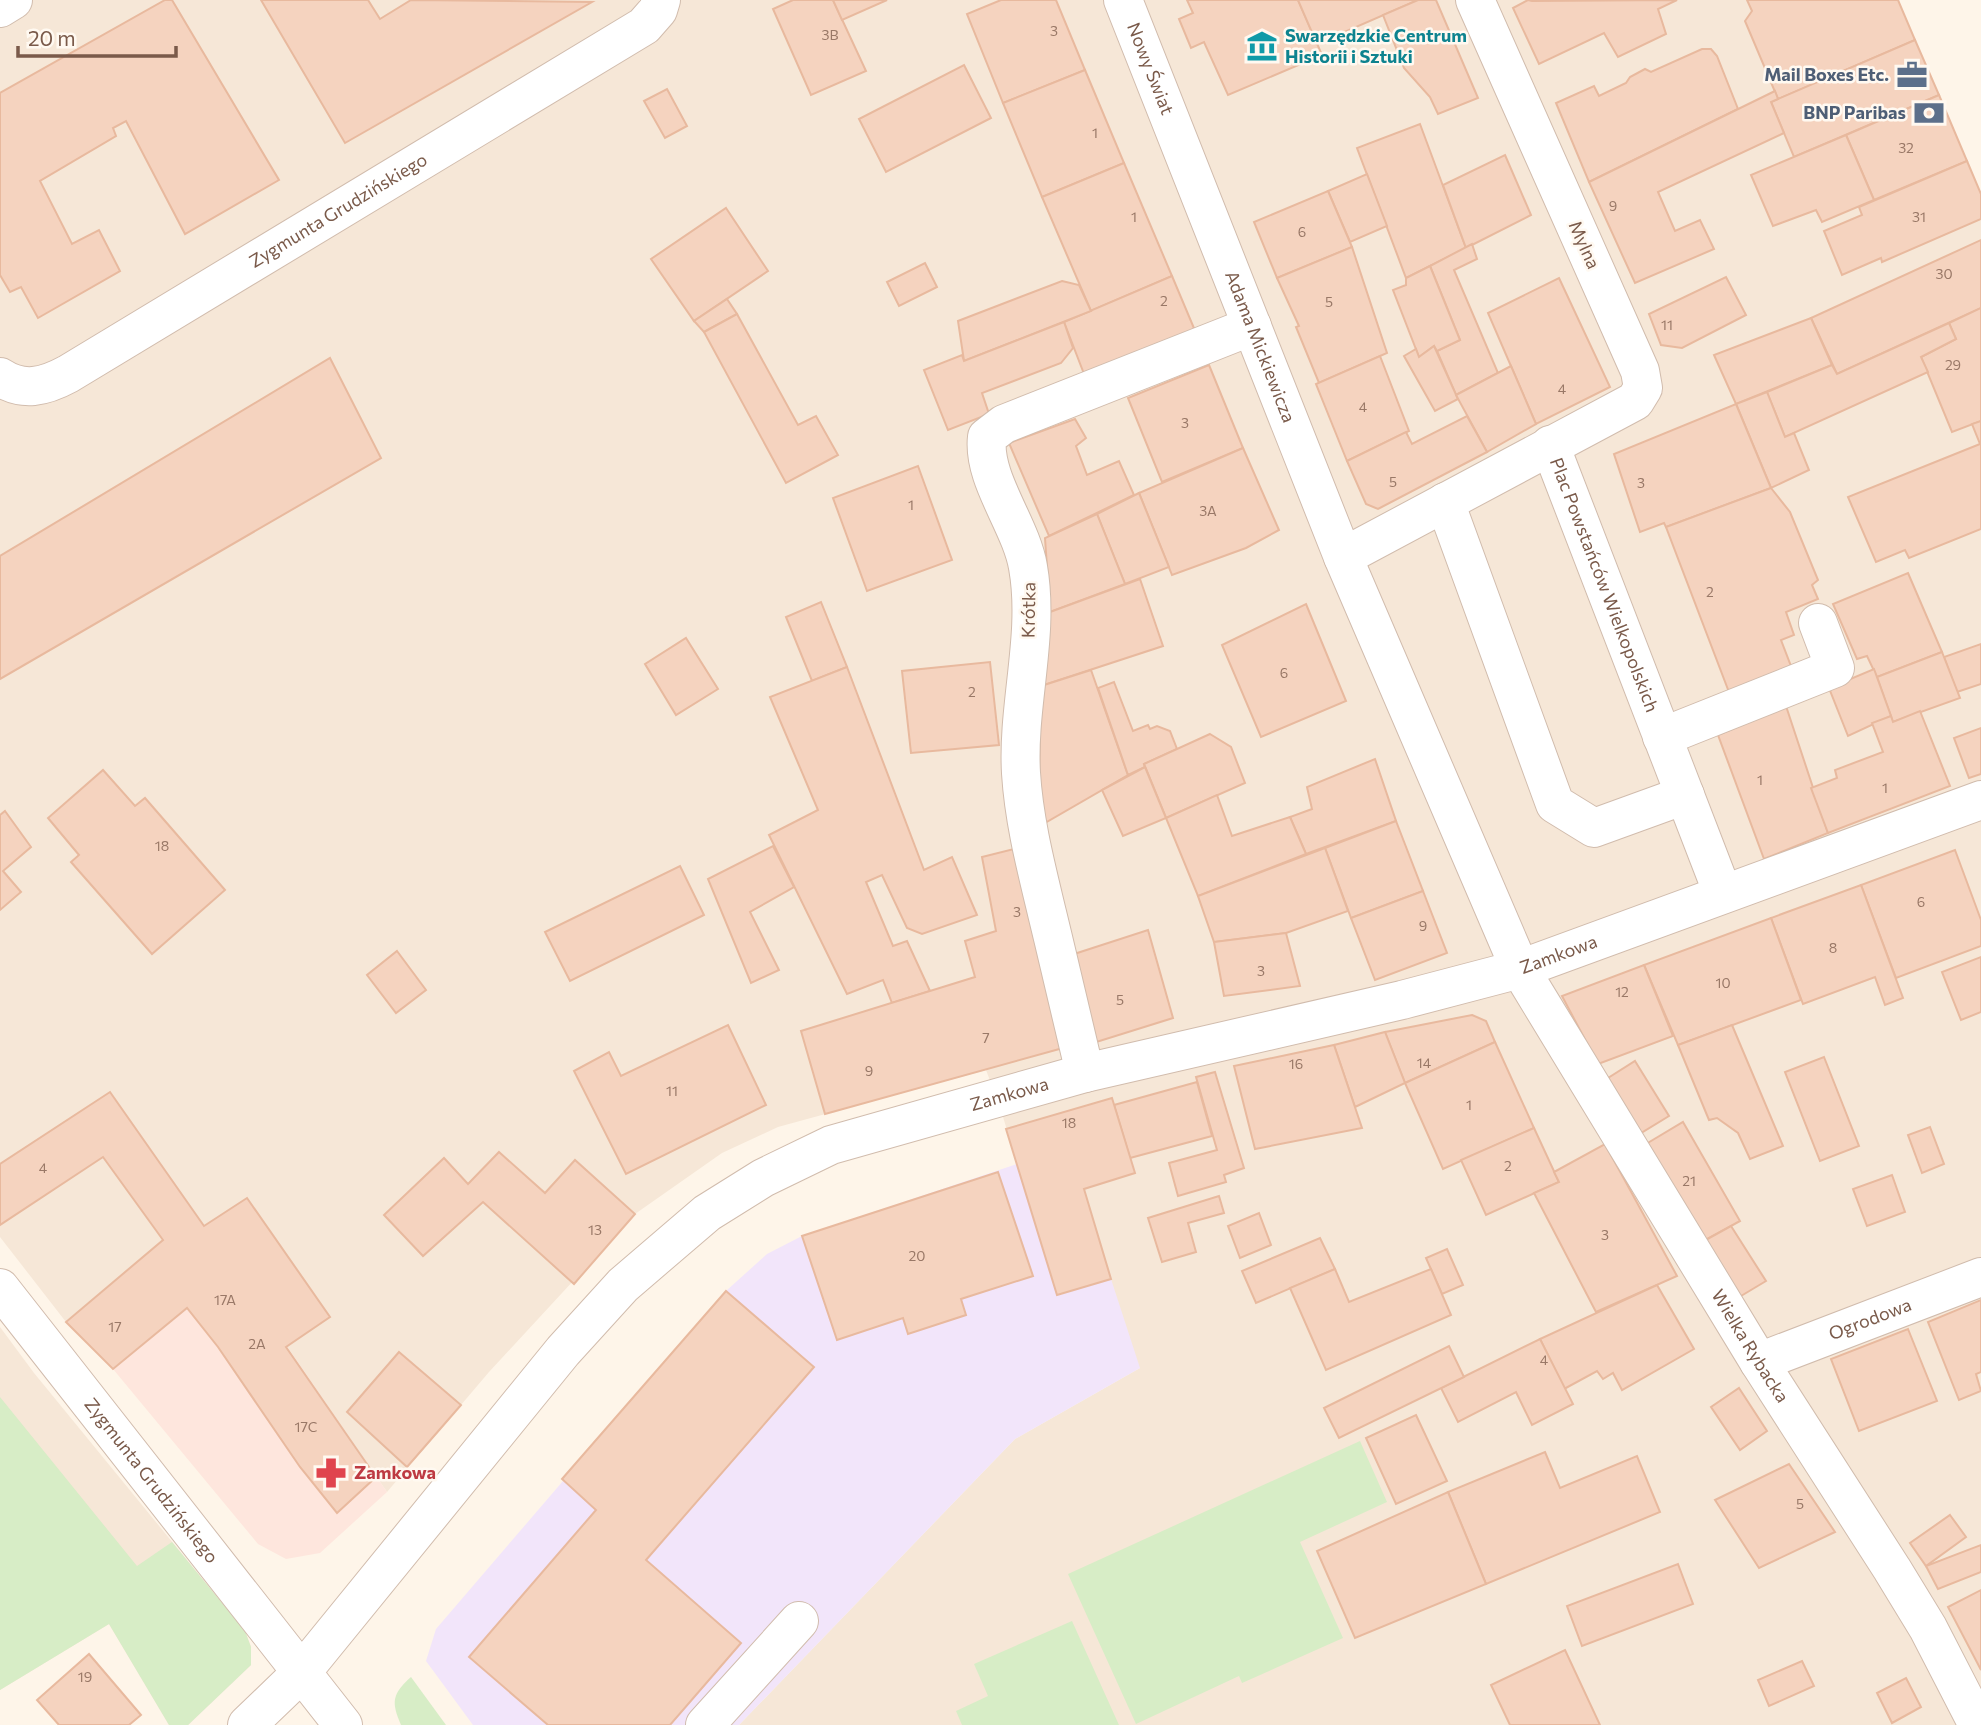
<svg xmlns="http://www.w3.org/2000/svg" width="1981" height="1725" viewBox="0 0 1981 1725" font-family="Commissioner,sans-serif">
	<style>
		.residential { fill: #f6e7d7 }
		.commercial { fill: #fee6dd }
		.education { fill: #f2e5fa }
		.green { fill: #d7edc6 }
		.building { fill: #f5d3bf; stroke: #e8b99e; stroke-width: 2 }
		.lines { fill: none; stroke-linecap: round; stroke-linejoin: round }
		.minor-casing { stroke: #d1bcad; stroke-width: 40 }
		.minor { stroke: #fff; stroke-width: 38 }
		.labels { text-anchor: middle; stroke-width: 5; stroke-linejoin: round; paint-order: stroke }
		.number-label { font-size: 14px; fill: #997867 }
		.culture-label { font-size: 18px; font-weight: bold; fill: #0d838f; stroke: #fff9f1; text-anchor: start }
		.street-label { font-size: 18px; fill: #7a5a4a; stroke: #fff9f1 }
		.service-label { font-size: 18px; font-weight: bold; fill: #4e5e75; stroke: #fff9f1; text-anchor: end }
		.health-label { font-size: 18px; font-weight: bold; fill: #be3a42; stroke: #fff9f1; text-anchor: start }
	</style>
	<rect width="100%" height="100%" fill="#fef5e9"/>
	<g class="residential">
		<polygon points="0,0 1898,0 1981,194 1981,1725 739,1725 1015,1439 1140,1368 1057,1295 1000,1107 986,1070 778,1127 722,1153 635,1214 489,1372 387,1492 204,1226 163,1240 66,1322 0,1237"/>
		<polygon points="0,1327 34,1373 245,1631 251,1647 251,1665 188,1725 169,1725 109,1624 0,1690"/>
	</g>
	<polygon class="commercial" points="196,1214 387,1492 320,1553 286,1559 258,1544 113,1369 66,1322"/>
	<polygon class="education" points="1017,1164 1057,1295 1111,1279 1140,1368 1015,1439 739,1725 473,1725 426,1661 436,1629 726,1291 767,1254 802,1236"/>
	<g class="green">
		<polygon points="0,1397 137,1566 172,1542 245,1631 251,1647 251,1665 188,1725 169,1725 109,1624 0,1690"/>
		<polygon points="1360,1441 1387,1502 1300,1542 1343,1638 1242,1683 1239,1676 1136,1724 1068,1574"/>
		<polygon points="1072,1621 1119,1725 962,1725 956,1711 988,1696 974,1664"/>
		<path d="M 411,1677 L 446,1725 L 401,1725 C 391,1702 392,1694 411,1677 Z"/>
	</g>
	<g class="building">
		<polygon points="165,0 172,0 279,180 185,234 126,121 113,128 116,136 40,181 72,244 99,230 120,271 38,318 21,287 10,292 0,275 0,93"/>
		<polygon points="261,0 368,0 380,19 411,0 592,2 345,143"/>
		<polygon points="793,0 833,0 866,71 811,95 773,9"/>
		<polygon points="833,0 887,0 842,20"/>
		<polygon points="1001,0 1056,0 1085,70 1003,103 967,14"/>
		<polygon points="1187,0 1298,0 1322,55 1228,95 1204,42 1191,48 1179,19 1193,13"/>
		<polygon points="1298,0 1418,0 1317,44"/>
		<polygon points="1418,0 1436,0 1478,98 1438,114 1430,97 1404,68 1383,15"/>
		<polygon points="1528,0 1532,1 1677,0 1658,9 1666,34 1618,57 1604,33 1539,64 1513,8"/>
		<polygon points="1747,0 1898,0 1915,40 1778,99 1745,21 1752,11"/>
		<polygon points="1915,40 1939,95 1794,157 1771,102"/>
		<polygon points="1702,49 1711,49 1717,56 1738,109 1589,182 1556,103 1594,86 1599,96 1626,83 1630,77 1645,69 1651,72"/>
		<polygon points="964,65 991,118 886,172 859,119"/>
		<polygon points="1085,70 1124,163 1042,197 1003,103"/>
		<polygon points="667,89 687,126 665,138 644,101"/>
		<polygon points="1775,91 1778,99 1771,102 1784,133 1658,192 1675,231 1700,220 1714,249 1635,283 1589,182"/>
		<polygon points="1939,95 1967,161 1874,200 1846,135"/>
		<polygon points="1420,124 1466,248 1406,278 1357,148"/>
		<polygon points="1846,135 1874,200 1822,222 1816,210 1773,226 1751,175"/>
		<polygon points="1505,155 1531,215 1466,248 1443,185"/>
		<polygon points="1967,161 1981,194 1981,219 1882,262 1881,258 1842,275 1824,231 1862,215 1859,207"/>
		<polygon points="1124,163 1172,276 1091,311 1042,197"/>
		<polygon points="1367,174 1387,226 1350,242 1328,191"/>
		<polygon points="1328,191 1352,247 1277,278 1254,222"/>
		<polygon points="726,208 768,271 694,321 651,259"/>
		<polygon points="1981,240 1981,308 1837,374 1811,318"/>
		<polygon points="1472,244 1477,259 1454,270 1498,373 1456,395 1437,351 1460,340 1430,266"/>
		<polygon points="1352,247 1387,353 1319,383 1296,327 1299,326 1277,278"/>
		<polygon points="925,263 937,287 899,306 887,282"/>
		<polygon points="1430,266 1460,340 1437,351 1434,346 1419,357 1393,290 1406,285 1406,278"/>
		<polygon points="1172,276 1196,333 1086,379 1064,322"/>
		<polygon points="1726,277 1746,315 1682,348 1661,345 1649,314"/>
		<polygon points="1559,278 1610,387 1536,424 1488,313"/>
		<polygon points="1062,281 1079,285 1091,311 964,361 958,321"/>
		<polygon points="727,299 737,314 704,332 694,321"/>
		<polygon points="1981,308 1981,421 1952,432 1921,357 1956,339 1949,323"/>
		<polygon points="737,314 798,425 816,416 838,455 786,483 704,332"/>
		<polygon points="1811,318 1832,365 1736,404 1714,355"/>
		<polygon points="1064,322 1073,348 1061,363 982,393 989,414 948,430 924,370 962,355 964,361"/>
		<polygon points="1949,323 1956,339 1921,357 1928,372 1785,437 1767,392 1832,365 1837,374"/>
		<polygon points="1434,346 1458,399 1435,411 1404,356 1416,349 1419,357"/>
		<polygon points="1380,356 1409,431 1347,461 1316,384"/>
		<polygon points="330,358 381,458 0,679 0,556"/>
		<polygon points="1209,365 1243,448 1162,482 1128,398"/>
		<polygon points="1511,366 1536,424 1487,452 1456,395"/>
		<polygon points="1767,392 1785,437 1794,433 1809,470 1771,488 1736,404"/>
		<polygon points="1736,404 1771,488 1666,527 1664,523 1640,532 1614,454"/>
		<polygon points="1467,416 1487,452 1378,509 1366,504 1347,461 1406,432 1412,444"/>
		<polygon points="1075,419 1086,438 1076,446 1087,475 1119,461 1134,495 1049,536 1009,443"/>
		<polygon points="1981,421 1981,529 1909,558 1905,550 1876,562 1848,497 1980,444 1972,424"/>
		<polygon points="1243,448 1279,530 1246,548 1172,575 1139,493"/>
		<polygon points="918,466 952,560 867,591 833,498"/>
		<polygon points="1771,488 1790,512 1818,580 1812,585 1818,599 1786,612 1794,635 1781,640 1794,674 1732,700 1666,527"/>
		<polygon points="1139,493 1169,567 1125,584 1097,514"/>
		<polygon points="1097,514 1125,584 1050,612 1045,538"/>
		<polygon points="1908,573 1942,652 1877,677 1867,656 1857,659 1833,604"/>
		<polygon points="1140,579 1163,646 1041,686 1050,612"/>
		<polygon points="821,602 847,667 812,681 786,617"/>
		<polygon points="1306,604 1346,701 1261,737 1222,645"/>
		<polygon points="686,638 718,689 676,715 645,664"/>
		<polygon points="1981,644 1981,684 1957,692 1944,657"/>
		<polygon points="1942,652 1960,698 1893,722 1877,677"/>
		<polygon points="990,662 999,745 911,753 902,671"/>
		<polygon points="847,667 924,870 952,857 977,915 922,934 907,928 882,875 866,882 893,946 907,941 930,991 892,1003 883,980 847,994 769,835 818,810 770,697"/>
		<polygon points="1874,669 1891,716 1848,736 1829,688"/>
		<polygon points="1091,670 1128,775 1038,827 1041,686"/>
		<polygon points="1114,682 1133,731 1148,725 1150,729 1157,726 1170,731 1177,749 1144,764 1145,767 1128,775 1098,688"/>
		<polygon points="1786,706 1828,833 1764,859 1718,735"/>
		<polygon points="1920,711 1950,786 1828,833 1811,788 1837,778 1835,770 1883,752 1872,723 1891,716 1893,722"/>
		<polygon points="1981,728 1981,774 1969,778 1954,738"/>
		<polygon points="1210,734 1231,747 1245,783 1166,818 1144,764"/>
		<polygon points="1375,759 1396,821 1306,854 1290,817 1312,809 1307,787"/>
		<polygon points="1145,767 1166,818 1123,836 1102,790"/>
		<polygon points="103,770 135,806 145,798 225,890 152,954 71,862 79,855 48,818"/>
		<polygon points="1217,795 1232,836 1290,817 1306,854 1198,896 1166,818"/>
		<polygon points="5,811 31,847 3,871 21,892 0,910 0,815"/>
		<polygon points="1396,821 1423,891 1351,918 1325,848"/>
		<polygon points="773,846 794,887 750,912 779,970 751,983 708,879"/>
		<polygon points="1018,848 1063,1048 825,1114 801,1031 975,977 965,941 996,931 982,857"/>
		<polygon points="1325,848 1348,911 1286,933 1214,942 1198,896"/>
		<polygon points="1955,850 1981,920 1981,946 1896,978 1861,885"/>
		<polygon points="680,866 704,915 570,981 545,932"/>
		<polygon points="1861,885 1903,998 1885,1005 1875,977 1803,1004 1771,918"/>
		<polygon points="1423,891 1447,953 1375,980 1351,918"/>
		<polygon points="1771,918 1801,1000 1678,1045 1644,965"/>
		<polygon points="1148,930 1173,1018 1090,1044 1068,956"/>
		<polygon points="1286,933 1300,986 1224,996 1214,942"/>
		<polygon points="397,951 426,990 396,1013 367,975"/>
		<polygon points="1981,957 1981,1012 1961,1020 1942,972"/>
		<polygon points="1644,965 1673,1036 1598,1064 1562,996"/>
		<polygon points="1472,1015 1486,1021 1495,1042 1405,1083 1385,1032"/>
		<polygon points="728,1025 766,1105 626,1174 574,1071 609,1052 621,1076"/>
		<polygon points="1732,1025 1783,1146 1750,1159 1738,1133 1717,1118 1709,1120 1678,1045"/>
		<polygon points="1385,1032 1405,1083 1355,1107 1334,1045"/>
		<polygon points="1495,1042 1534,1128 1443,1169 1405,1083"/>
		<polygon points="1334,1045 1362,1128 1255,1149 1234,1066"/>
		<polygon points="1824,1057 1859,1146 1820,1161 1785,1072"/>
		<polygon points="1635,1061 1669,1116 1641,1133 1608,1078"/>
		<polygon points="1215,1072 1244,1168 1224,1175 1226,1182 1178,1196 1169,1163 1217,1150 1196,1077"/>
		<polygon points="1197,1082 1212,1136 1130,1158 1114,1105"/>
		<polygon points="110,1092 204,1226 247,1198 330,1317 286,1347 376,1477 337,1513 300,1467 218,1347 187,1308 113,1369 66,1322 163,1240 103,1157 0,1225 0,1164"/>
		<polygon points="1112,1098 1135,1173 1084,1189 1111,1279 1057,1295 1006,1129"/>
		<polygon points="1683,1122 1740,1221 1702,1242 1646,1144"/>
		<polygon points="1930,1127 1944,1164 1922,1173 1908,1135"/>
		<polygon points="1534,1128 1559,1182 1486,1215 1461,1160"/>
		<polygon points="1605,1144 1677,1276 1596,1312 1534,1193 1559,1182 1554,1172"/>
		<polygon points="499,1152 545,1193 575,1160 635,1214 574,1284 483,1202 423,1256 384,1215 444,1158 468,1184"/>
		<polygon points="998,1172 1033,1276 961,1299 966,1315 908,1334 903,1318 837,1340 802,1236"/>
		<polygon points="1892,1175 1905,1212 1867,1226 1853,1189"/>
		<polygon points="1219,1196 1224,1213 1188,1223 1196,1252 1162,1262 1148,1218"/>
		<polygon points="1259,1213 1271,1245 1240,1258 1228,1226"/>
		<polygon points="1731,1226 1766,1281 1736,1299 1702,1242"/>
		<polygon points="1320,1238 1335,1269 1256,1303 1242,1271"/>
		<polygon points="1447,1249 1463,1285 1442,1294 1426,1258"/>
		<polygon points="1335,1269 1349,1302 1431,1269 1451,1315 1326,1370 1290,1288"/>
		<polygon points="1657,1285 1694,1349 1622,1390 1613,1373 1603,1379 1597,1371 1564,1389 1540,1339"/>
		<polygon points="726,1291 814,1367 646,1560 741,1643 670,1725 548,1725 469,1657 596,1510 562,1479"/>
		<polygon points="1981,1300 1981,1372 1976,1374 1981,1391 1959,1400 1928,1322"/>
		<polygon points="1908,1329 1937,1401 1859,1431 1831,1359"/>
		<polygon points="1540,1339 1573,1404 1532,1425 1516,1392 1458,1422 1441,1388"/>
		<polygon points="1449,1346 1464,1377 1339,1438 1324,1408"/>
		<polygon points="399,1352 461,1405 407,1467 347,1412"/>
		<polygon points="1739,1388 1767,1431 1740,1450 1711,1407"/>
		<polygon points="1416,1415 1447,1481 1396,1504 1366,1438"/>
		<polygon points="1545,1452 1560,1488 1637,1456 1660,1512 1486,1584 1448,1492"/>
		<polygon points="1789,1464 1835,1532 1759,1568 1715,1500"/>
		<polygon points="1448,1492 1486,1584 1355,1638 1317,1551"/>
		<polygon points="1950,1515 1966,1537 1926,1566 1910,1543"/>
		<polygon points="1981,1545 1981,1572 1938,1589 1926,1566"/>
		<polygon points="1678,1564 1693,1604 1582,1646 1567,1606"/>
		<polygon points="1981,1590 1981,1670 1948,1607"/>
		<polygon points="1565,1650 1600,1725 1510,1725 1491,1685"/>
		<polygon points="89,1654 141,1715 129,1725 59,1725 37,1700"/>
		<polygon points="1802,1661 1814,1686 1769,1706 1758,1680"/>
		<polygon points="1906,1678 1921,1707 1892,1723 1877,1693"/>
	</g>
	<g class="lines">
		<g class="minor-casing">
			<g id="minor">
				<path id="s1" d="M 1123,0 L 1343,557 L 1520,969 L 1759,1362 L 1892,1569 L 1928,1628 L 1978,1725"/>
				<polyline points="0,8 13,0"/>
				<path id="s2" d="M 0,377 C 23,392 44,387 68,374 L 644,26 L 658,10 L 661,0"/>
				<path id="s3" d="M 1550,445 L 1723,894"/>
				<polyline points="1445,502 1555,804 1594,828 1685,795"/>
				<polyline points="1343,557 1635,401 1643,388 1640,371 1475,0"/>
				<polyline points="1662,737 1835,668 1818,623"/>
				<path d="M 1085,1073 C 1072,1019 1060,966 1047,913 C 1036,867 1024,821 1021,773 C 1017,705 1040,635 1028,567 C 1021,525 982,479 987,437 L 1004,424 L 1252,326"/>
				<path id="s4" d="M 0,1288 L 343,1725"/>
				<path id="s5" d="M 1759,1362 L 1981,1277"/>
				<path id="s6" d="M 247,1725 L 301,1673 L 563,1351 L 623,1285 L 707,1213 L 763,1178 L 831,1145 L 1085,1073 L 1402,1000 L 1520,969 L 1981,800"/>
				<polyline points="705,1725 799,1621"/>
			</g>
		</g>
		<use href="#minor" class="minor"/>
	</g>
	<defs>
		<g id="museum-bare" transform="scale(2.415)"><path d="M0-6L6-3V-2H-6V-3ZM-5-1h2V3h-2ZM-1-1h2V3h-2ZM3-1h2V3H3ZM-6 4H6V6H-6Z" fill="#0f9aa8" stroke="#fff9f1" stroke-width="2.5" paint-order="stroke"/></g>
		<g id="office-bare" transform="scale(2.415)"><path d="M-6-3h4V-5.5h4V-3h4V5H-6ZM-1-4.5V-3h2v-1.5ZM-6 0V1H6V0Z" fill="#5c6f8a" stroke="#fff9f1" stroke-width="2.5" paint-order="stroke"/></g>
		<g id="bank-bare" transform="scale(2.415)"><path d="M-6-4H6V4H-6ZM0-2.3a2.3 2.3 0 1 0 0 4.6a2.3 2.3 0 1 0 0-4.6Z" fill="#5c6f8a" stroke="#fff9f1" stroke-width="2.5" paint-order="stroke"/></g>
		<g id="pharmacy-bare" transform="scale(2.415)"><path d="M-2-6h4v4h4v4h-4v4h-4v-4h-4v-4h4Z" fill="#e0444e" stroke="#fff9f1" stroke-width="2.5" paint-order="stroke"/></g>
	</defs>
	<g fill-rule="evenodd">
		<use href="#museum-bare" x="1262" y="46"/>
		<use href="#office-bare" x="1912" y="75"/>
		<use href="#bank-bare" x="1929" y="113"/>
		<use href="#pharmacy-bare" x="331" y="1473"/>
	</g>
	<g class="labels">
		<g class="number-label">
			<text x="1054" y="36">3</text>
			<text x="830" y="40">3B</text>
			<text x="1095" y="138">1</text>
			<text x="1906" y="153">32</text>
			<text x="1613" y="211">9</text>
			<text x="1134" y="222">1</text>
			<text x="1919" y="222">31</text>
			<text x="1302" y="237">6</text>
			<text x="1944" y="279">30</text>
			<text x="1164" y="306">2</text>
			<text x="1329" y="307">5</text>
			<text x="1667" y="330">11</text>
			<text x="1953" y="370">29</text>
			<text x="1562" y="394">4</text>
			<text x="1363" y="412">4</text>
			<text x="1185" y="428">3</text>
			<text x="1393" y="487">5</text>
			<text x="1641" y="488">3</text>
			<text x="911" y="510">1</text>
			<text x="1208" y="516">3A</text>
			<text x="1710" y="597">2</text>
			<text x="1284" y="678">6</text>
			<text x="972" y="697">2</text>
			<text x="1760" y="785">1</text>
			<text x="1885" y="793">1</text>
			<text x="162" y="851">18</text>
			<text x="1921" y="907">6</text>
			<text x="1017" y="917">3</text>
			<text x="1423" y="931">9</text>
			<text x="1833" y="953">8</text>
			<text x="1261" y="976">3</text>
			<text x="1723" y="988">10</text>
			<text x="1622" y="997">12</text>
			<text x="1120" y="1005">5</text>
			<text x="986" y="1043">7</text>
			<text x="1424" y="1068">14</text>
			<text x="1296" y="1069">16</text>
			<text x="869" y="1076">9</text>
			<text x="672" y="1096">11</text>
			<text x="1469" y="1110">1</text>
			<text x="1069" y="1128">18</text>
			<text x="1508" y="1171">2</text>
			<text x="43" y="1173">4</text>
			<text x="1689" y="1186">21</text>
			<text x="595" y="1235">13</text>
			<text x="1605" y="1240">3</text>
			<text x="917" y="1261">20</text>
			<text x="225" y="1305">17A</text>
			<text x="115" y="1332">17</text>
			<text x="257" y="1349">2A</text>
			<text x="1544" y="1365">4</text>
			<text x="306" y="1432">17C</text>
			<text x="1800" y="1509">5</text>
			<text x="85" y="1682">19</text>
		</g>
		<g class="culture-label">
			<text x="1285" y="42">Swarzędzkie Centrum<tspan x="1285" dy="21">Historii i Sztuki</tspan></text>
		</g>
		<g class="street-label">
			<text dy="6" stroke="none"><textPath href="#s1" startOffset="74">Nowy Świat</textPath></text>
			<text dy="6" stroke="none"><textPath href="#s2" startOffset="388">Zygmunta Grudzińskiego</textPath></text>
			<text transform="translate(1584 245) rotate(66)" y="6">Mylna</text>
			<text dy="6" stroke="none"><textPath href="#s1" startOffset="373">Adama Mickiewicza</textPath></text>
			<text dy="6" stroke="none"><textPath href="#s3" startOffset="150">Plac Powstańców Wielkopolskich</textPath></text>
			<text transform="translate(1029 610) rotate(-89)" y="6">Krótka</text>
			<text dy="6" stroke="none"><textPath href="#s6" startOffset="1584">Zamkowa</textPath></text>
			<text dy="6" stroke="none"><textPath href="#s6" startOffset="1017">Zamkowa</textPath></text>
			<text dy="6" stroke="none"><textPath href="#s5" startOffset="119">Ogrodowa</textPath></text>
			<text dy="6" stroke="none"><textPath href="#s1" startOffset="1489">Wielka Rybacka</textPath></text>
			<text dy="6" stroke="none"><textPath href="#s4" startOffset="245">Zygmunta Grudzińskiego</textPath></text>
		</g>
		<g class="service-label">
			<text x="1889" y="81">Mail Boxes Etc.</text>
			<text x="1906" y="119">BNP Paribas</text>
		</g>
		<g class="health-label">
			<text x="354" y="1479">Zamkowa</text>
		</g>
	</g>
	<path d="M18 46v10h158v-10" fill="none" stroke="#7a5a4a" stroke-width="3.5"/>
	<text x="28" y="46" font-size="21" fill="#7a5a4a" stroke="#fff9f1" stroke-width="5" paint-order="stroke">20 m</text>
</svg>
